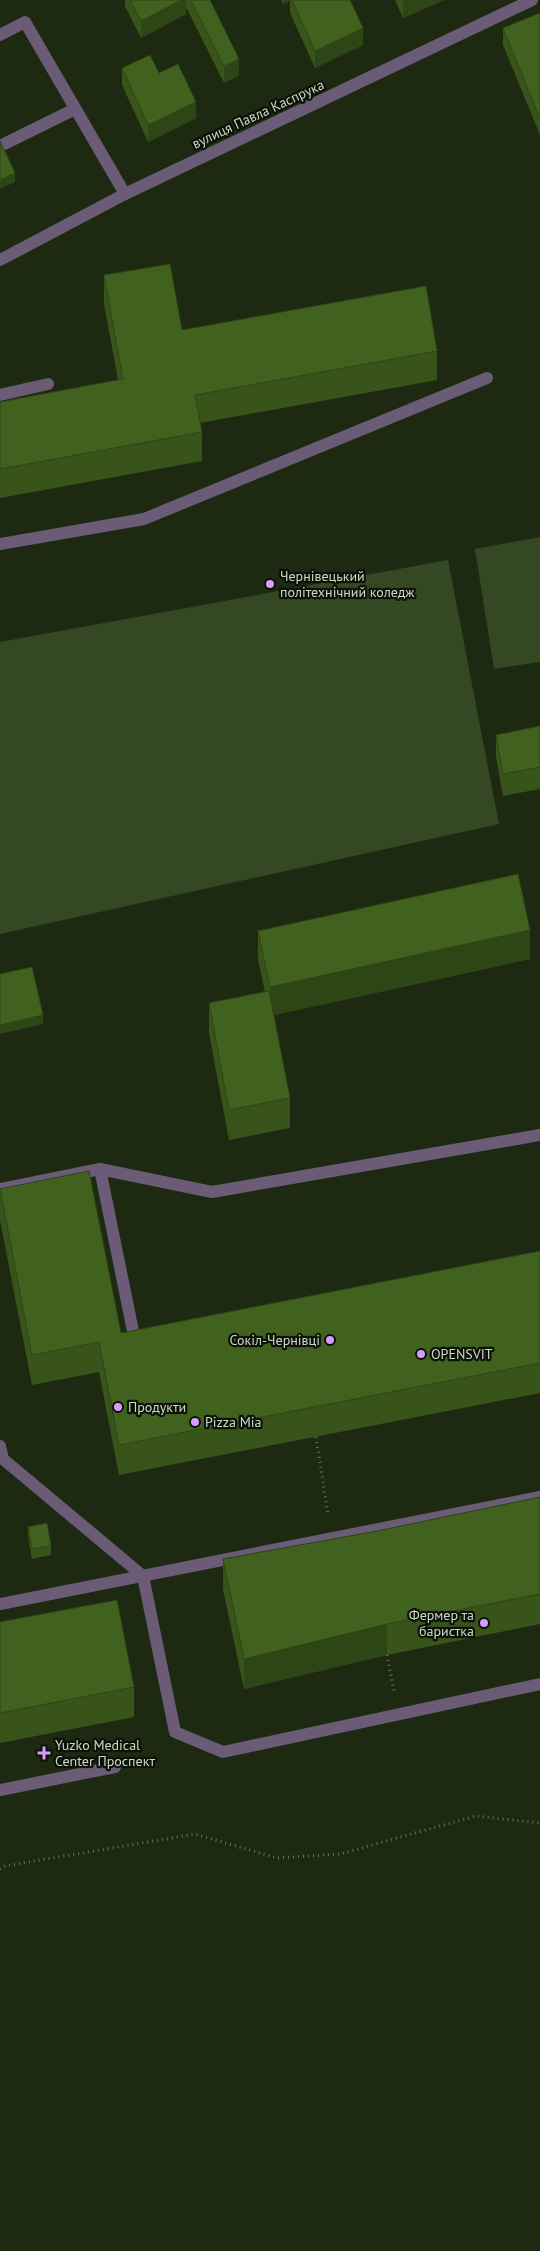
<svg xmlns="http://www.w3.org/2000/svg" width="540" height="2251" viewBox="0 0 540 2251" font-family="'PT Sans',sans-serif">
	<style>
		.green { fill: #344823 }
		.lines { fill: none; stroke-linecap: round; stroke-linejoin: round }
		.path { stroke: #66715c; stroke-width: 3; stroke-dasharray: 1 4; stroke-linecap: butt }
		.service { stroke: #6b5b76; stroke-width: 12 }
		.tertiary { stroke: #6b5b76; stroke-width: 12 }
		.wall { fill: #38541b }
		.shaded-wall { fill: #2e4516 }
		.building { fill: #41621f; stroke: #2e4516 }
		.poi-dot { fill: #d59cfb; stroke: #0b1106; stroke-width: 2 }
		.labels { text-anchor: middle; stroke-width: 4.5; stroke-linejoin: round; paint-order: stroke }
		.street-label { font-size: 14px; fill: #ced8c8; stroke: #0b1106 }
		.poi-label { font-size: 14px; fill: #ced8c8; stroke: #0b1106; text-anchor: start }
	</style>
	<rect width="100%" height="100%" fill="#1d2a11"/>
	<g class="green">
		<polygon points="540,537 540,662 494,669 475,549"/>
		<polygon points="448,560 499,824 0,934 0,642"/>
	</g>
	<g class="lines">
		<g class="path">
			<polyline points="316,1437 328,1515"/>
			<polyline points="387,1655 394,1691"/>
			<polyline points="0,1869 5,1866 195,1834 277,1858 340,1854 476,1816 540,1823"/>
		</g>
		<g class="service">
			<polyline points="0,35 25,22 125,194"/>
			<polyline points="0,146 75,109"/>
			<polyline points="0,395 48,384"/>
			<polyline points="0,544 144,519 487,378"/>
			<polyline points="100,1169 135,1341 139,1341"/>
			<polyline points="0,1189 100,1169 212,1192 540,1135"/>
			<polyline points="0,1446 3,1459 0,1458"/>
			<polyline points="3,1459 143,1576 175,1732 223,1752 540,1684"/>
			<polyline points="0,1604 540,1497"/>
			<polyline points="0,1790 115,1767"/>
		</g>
		<polyline class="tertiary" points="0,260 125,194 532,0"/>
	</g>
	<g class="wall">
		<polygon points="125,0 210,0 239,76 224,83 186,7 186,14 141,38 125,6"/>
		<polygon points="281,0 350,0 363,45 315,68 290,13 290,1 283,4"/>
		<polygon points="395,0 444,0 403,18"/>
		<polygon points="540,13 540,135 503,45 503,28"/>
		<polygon points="122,68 159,73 196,118 148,142 122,85"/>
		<polygon points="104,275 182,330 437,351 437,380 200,423 202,432 202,461 0,498 0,402 118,380 104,304"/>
		<polygon points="540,726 540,789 503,796 496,757 496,735"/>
		<polygon points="258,931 530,959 274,1015 290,1098 290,1128 229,1140 209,1033 209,1003 265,992 258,960"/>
		<polygon points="0,1189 121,1333 540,1251 540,1393 119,1475 99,1372 32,1385 0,1220"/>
		<polygon points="540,1497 540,1624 387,1655 244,1689 223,1589 223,1559 377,1531"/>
		<polygon points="28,1527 51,1546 51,1555 32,1559 28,1536"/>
		<polygon points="0,1622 134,1687 134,1717 0,1743"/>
	</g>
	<g class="shaded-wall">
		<polygon points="181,0 186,0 186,14 141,38 141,21"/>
		<polygon points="283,0 290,0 290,1 283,4"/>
		<polygon points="406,0 444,0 403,18 403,1"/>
		<polygon points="363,28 363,45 315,68 315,51"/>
		<polygon points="239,59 239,76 224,83 224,66"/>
		<polygon points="196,102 196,118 148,142 148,125"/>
		<polygon points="15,173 15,182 0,189 0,180"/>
		<polygon points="530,930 530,959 270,1016 270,987"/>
		<polygon points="43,1015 43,1024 0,1034 0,1025"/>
		<polygon points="387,1624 387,1655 244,1689 244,1659"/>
	</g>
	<g class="building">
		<polygon points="130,0 181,0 141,21"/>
		<polygon points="191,0 210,0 239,59 224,66"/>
		<polygon points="292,0 350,0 363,28 315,51"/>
		<polygon points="540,13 540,119 503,28"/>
		<polygon points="150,55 159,73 178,64 196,102 148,125 122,68"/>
		<polygon points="0,141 15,173 0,180"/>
		<polygon points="170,264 182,330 426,286 437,351 195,395 202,432 0,469 0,402 123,379 104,275"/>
		<polygon points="540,726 540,767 503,774 496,735"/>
		<polygon points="518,874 530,930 270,987 258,931"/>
		<polygon points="32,967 43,1015 0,1025 0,974"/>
		<polygon points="269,991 290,1098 229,1110 209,1003"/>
		<polygon points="89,1171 121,1333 540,1251 540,1363 119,1445 99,1342 32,1355 0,1189"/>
		<polygon points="540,1497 540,1594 387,1624 244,1659 223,1559 377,1531"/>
		<polygon points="47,1523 51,1546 32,1549 28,1527"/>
		<polygon points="117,1600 134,1687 0,1713 0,1622"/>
	</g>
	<g class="poi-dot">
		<circle cx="270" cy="584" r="5"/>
		<circle cx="330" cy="1340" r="5"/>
		<circle cx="421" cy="1354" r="5"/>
		<circle cx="118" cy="1407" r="5"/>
		<circle cx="195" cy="1422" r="5"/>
		<circle cx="484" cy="1623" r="5"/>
		<path d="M41.5 1745.5h5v5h5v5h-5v5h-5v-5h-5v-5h5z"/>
	</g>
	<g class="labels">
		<g class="street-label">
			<text transform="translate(258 114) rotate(-25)" y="5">вулиця Павла Каспрука</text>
		</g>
		<g class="poi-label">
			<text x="280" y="581">Чернівецький<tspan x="280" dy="16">політехнічний коледж</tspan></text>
			<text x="320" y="1345" text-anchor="end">Сокіл-Чернівці</text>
			<text x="431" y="1359">OPENSVIT</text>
			<text x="128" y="1412">Продукти</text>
			<text x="205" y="1427">Pizza Mia</text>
			<text x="474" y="1620" text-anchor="end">Фермер та<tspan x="474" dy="16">баристка</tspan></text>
			<text x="55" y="1750">Yuzko Medical<tspan x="55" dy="16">Center Проспект</tspan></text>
		</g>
	</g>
</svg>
